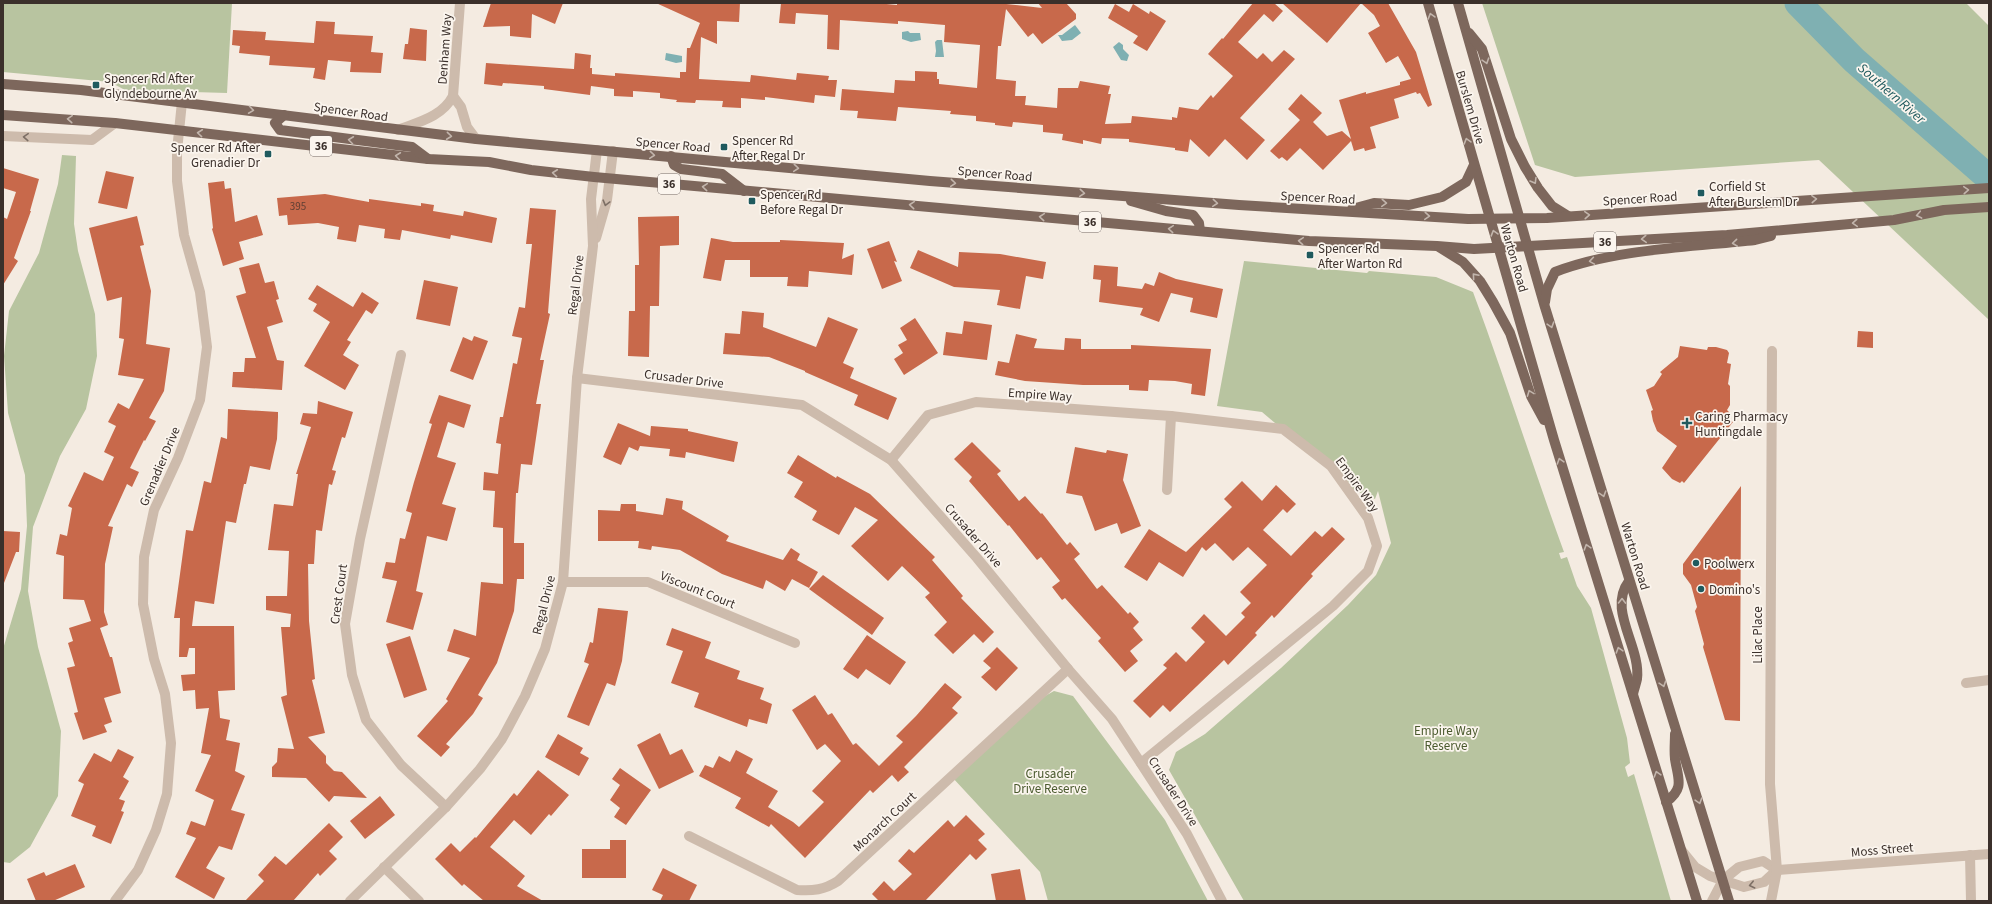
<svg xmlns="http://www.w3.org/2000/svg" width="1992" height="904" viewBox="0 0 1992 904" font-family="'Source Sans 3',sans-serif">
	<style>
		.green { fill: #b8c4a0 }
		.water { fill: #7fb0b2 }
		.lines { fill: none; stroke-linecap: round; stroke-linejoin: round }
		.river { stroke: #7fb0b2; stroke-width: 27 }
		.building { fill: #c8694b }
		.minor { stroke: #cdbbac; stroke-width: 10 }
		.major { stroke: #7d675c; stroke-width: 10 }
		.oneway { stroke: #c2b5ac }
		.oneway2 { stroke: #7d6f65 }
		.poi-dot { fill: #1f5a5e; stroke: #fbf5ee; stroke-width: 1.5 }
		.labels { text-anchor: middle; stroke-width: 3.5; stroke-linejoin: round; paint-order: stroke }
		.number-label { font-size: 11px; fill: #5e3e33 }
		.shield { fill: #fbf5ee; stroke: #756b66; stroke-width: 1 }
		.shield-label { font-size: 12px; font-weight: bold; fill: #3b302b }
		.street-label { font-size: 13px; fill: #3b302b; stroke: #fbf5ee }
		.poi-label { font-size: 13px; fill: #3b302b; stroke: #fbf5ee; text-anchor: start }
		.park-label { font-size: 13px; fill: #4a5a2e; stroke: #fbf5ee }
		.water-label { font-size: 14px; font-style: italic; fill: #1f5a5e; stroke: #fbf5ee }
	</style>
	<rect width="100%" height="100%" fill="#f4ebe1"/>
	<g class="green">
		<polygon points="3,3 232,3 227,93 125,90 110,82 3,72"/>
		<polygon points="1482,3 1966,3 1989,26 1989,320 1819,160 1575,177 1535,165"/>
		<polygon points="62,155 76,156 74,224 78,251 95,314 97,356 86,409 60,456 33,527 28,591 38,647 61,731 58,796 30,847 10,863 3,862 3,649 21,589 27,526 25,475 8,413 4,356 9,311 39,253 58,184"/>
		<path d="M 1244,261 L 1367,273 L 1369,271 L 1436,277 L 1473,292 C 1505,378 1532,465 1564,552 L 1559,553 L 1561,559 L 1567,557 L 1577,586 L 1591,608 L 1627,738 L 1630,763 L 1625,767 L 1628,777 L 1634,774 L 1671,901 L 1244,901 L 1169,770 L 1176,752 L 1205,734 L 1281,668 L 1348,605 L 1376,575 L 1391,543 L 1378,491 L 1375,499 L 1354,490 L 1262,412 L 1217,406 Z"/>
		<polygon points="1054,691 1073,696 1165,820 1208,901 1048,901 1040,872 952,777 1029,705"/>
	</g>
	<g class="water">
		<polygon points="1075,25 1081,33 1072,40 1062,41 1058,35 1062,35"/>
		<polygon points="908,31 910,33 920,33 921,40 911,42 902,39 902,32"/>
		<polygon points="937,40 942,40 944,57 935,57 936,51 935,42"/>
		<polygon points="1119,42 1123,45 1123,49 1129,55 1127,61 1121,60 1113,47"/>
		<polygon points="666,53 682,56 682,62 676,63 665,60"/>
	</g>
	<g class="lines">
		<polyline class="river" points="1798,3 1854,60 1989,178"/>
	</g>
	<g class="building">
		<polygon points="491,3 563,3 555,24 532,14 531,38 510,36 510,26 483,27"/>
		<polygon points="656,3 740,3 739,22 717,21 717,44 701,37 699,79 750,82 751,75 796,80 797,73 829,76 828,80 837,80 835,97 815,95 814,103 765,97 765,100 741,98 741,108 722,107 723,101 696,100 695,103 676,102 677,100 660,98 660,93 633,91 633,97 614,96 614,89 591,86 590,95 544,89 544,86 503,83 502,86 484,84 486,63 574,69 575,53 591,55 590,68 592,68 592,74 615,76 615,73 680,78 680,72 686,72 687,48 690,48 700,23"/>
		<polygon points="781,3 876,3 897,5 897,3 997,3 1042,8 1038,3 1066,3 1076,14 1076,19 1042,44 1033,33 1028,37 1006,9 1001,46 998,46 996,79 1016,81 1015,96 1026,96 1025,105 1057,108 1058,88 1078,88 1080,81 1110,86 1108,94 1111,94 1105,124 1131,123 1132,116 1172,120 1172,117 1177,118 1179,107 1198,110 1211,95 1213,98 1233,76 1208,54 1222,38 1223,39 1253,3 1274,3 1283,11 1273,22 1264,14 1238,42 1257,59 1263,53 1272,62 1284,50 1295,59 1240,118 1265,140 1247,160 1225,139 1209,157 1190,139 1188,152 1175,150 1175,148 1129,142 1129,139 1102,138 1101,144 1083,140 1083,144 1062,140 1063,134 1043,132 1043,125 1013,122 1012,127 995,125 995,123 976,121 976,116 950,114 951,111 898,107 896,121 857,118 858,111 840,110 842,89 894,93 895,80 915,81 915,71 937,72 937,79 939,79 939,84 977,88 980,45 944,42 945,25 898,21 898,24 840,20 839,50 827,49 828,15 796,13 795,24 779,23"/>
		<polygon points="1282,3 1388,3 1416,52 1432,105 1428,107 1420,93 1417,94 1416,92 1394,99 1399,118 1370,127 1376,148 1365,151 1364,148 1354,151 1351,141 1323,170 1300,148 1287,161 1282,157 1279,159 1270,151 1300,120 1288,109 1301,94 1322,113 1313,122 1327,136 1342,131 1351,139 1339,100 1366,92 1366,94 1400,85 1400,82 1411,79 1398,56 1386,63 1368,33 1380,26 1374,15 1361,3 1327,43"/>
		<polygon points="1115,4 1129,12 1133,4 1149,14 1150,11 1166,21 1147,51 1133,43 1138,36 1108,18"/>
		<polygon points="316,21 335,22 334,34 373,36 371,52 383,53 381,73 350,72 351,62 328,60 325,80 313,78 315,68 269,65 270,56 239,53 240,46 232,45 233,30 266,32 265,40 314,43"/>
		<polygon points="410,28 427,30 426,61 403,59 405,44 408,44"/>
		<polygon points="3,168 39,179 30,211 31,211 14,258 18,261 3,285 3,217 7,219 16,192 3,188"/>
		<polygon points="106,171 134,177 127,209 98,203"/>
		<polygon points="224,181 225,189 231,188 235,222 257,215 263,235 239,242 244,259 223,266 212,229 213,228 208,183"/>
		<polygon points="325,194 369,202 369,199 421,206 421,203 434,205 433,211 463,216 464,211 497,218 492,243 451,235 450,239 402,230 400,240 384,238 385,229 359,225 356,242 337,239 339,227 318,223 288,225 287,215 279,216 277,198"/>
		<polygon points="530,208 556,210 548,313 550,314 540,360 544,360 536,404 541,404 532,465 521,464 518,493 516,493 514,543 524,543 524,579 517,579 514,611 497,663 478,695 483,698 473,714 446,744 450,747 441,757 417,736 448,701 446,699 470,658 447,651 454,629 476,636 481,582 503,584 503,528 493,527 495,491 483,490 484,472 498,474 501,444 496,443 500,417 503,417 513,363 517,364 522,338 512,336 519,307 525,308 532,244 526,244"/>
		<polygon points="137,216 144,245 140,246 151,291 146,344 170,348 164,391 149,418 156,421 145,441 144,440 130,468 139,472 132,487 127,484 108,526 113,527 105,564 104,612 108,625 100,628 110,657 112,657 121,693 104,698 112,722 104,725 107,732 83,740 74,713 78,712 67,668 75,666 68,643 73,641 69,628 91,621 84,600 63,599 64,556 56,554 60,534 67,536 72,508 68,506 84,472 103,481 114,457 104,452 116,426 108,422 118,403 129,409 144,379 118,375 124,339 119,338 122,297 107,301 89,228"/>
		<polygon points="679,216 679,245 660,246 659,306 650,306 649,357 628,356 629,311 635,311 635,265 639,265 638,217"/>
		<polygon points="711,238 733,242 780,242 780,240 844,243 842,259 854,254 852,275 809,271 808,287 787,286 788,277 750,277 750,260 725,260 721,281 703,278"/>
		<polygon points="889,241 897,262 894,261 902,281 882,289 867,249"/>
		<polygon points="918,250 958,267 959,252 1000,254 1046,262 1043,279 1026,276 1020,309 997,305 1000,290 954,287 910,268"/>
		<polygon points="259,263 265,283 274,281 279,299 276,300 283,322 267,327 277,360 284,361 282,390 232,387 233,372 244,372 245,358 256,358 236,296 246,293 239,268"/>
		<polygon points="1094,265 1118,267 1117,286 1142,289 1145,283 1154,286 1159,272 1176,279 1223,289 1217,318 1190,312 1193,298 1171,293 1159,322 1140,315 1143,308 1099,302 1101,280 1093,279"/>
		<polygon points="424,280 458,287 450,326 416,319"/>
		<polygon points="317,285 353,307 362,292 379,303 372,314 366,310 347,340 351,342 343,355 359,365 345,390 304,366 330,322 313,311 317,304 308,299"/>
		<polygon points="742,311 764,313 763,327 816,347 828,317 858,329 843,363 854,368 850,378 897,398 888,420 854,405 858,395 805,372 805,371 769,357 723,354 725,333 740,334"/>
		<polygon points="915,318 938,353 904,375 894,359 903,353 898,345 907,340 900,328"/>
		<polygon points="964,321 992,325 987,360 943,355 946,332 962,334"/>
		<polygon points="1858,331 1873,332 1873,348 1857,347"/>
		<polygon points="1016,334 1037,339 1034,348 1064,350 1065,338 1081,339 1081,349 1131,349 1131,345 1211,349 1205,396 1191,394 1192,384 1175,381 1149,380 1148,391 1129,390 1129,385 1083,385 1025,381 995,375 998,361 1009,363"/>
		<polygon points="474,336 488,341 473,380 450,371 463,337 472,341"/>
		<polygon points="1680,346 1707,350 1708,347 1716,347 1727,350 1729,353 1727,363 1731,364 1728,384 1730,386 1730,405 1727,410 1730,413 1726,417 1733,422 1684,483 1682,481 1680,483 1672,479 1662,468 1677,446 1657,431 1653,421 1651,411 1653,410 1646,390 1654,386 1662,374 1660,372 1678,357"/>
		<polygon points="439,395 471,405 464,428 448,422 437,457 456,463 442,504 456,508 447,541 427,536 416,591 423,593 413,630 386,622 397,581 382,578 386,562 395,563 400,538 405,539 412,513 406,511 414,482 432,424 429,423"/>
		<polygon points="318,401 353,412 345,438 342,437 332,470 336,471 332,485 329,484 322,531 316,530 314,564 308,564 309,621 315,679 312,680 325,733 308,737 326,756 326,763 334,771 342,772 367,798 334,796 329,802 306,778 272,777 272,767 277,762 278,748 294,749 281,697 287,695 281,627 290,627 291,614 266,610 266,596 287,596 289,551 268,550 274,504 293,506 298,474 296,474 311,427 300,424 303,413 317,414"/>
		<polygon points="228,409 278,412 278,417 277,439 270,470 250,466 246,484 244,484 236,523 226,521 214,604 195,601 192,626 234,626 235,690 218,691 220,718 230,720 226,740 240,743 235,771 245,776 231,810 245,814 232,850 219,846 206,868 225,878 214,899 175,877 196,838 186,834 191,821 205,826 214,800 195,791 211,755 201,753 209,708 196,709 195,690 183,691 181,675 195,674 195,648 189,648 187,657 179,657 180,618 174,618 186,530 193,531 204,481 211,483 221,437 227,439"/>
		<polygon points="618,423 650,436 651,426 688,429 688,431 738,442 734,462 686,452 685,458 669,456 670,449 640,446 638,451 629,447 621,465 603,457"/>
		<polygon points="972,442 1001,471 997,474 1019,501 1025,496 1041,514 1042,513 1067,545 1070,542 1080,554 1074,559 1097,589 1102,585 1128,614 1130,612 1139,622 1133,628 1143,640 1130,651 1138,661 1125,672 1098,641 1101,638 1065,598 1062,600 1052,587 1060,581 1041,557 1037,560 1009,525 1008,526 969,481 972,477 954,459"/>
		<polygon points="1075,447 1106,453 1107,450 1128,454 1123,480 1141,526 1121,534 1117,523 1095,531 1082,496 1066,493"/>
		<polygon points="798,455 836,478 837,476 870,494 935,557 932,560 963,596 961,598 994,632 983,643 974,634 953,654 934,635 947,622 925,597 930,593 902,566 888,581 851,546 878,520 855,507 839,535 812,520 817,511 794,497 803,482 787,473"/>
		<polygon points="1242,481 1262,501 1276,485 1296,504 1287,513 1283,509 1263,530 1291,556 1315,531 1322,537 1332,527 1345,539 1311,574 1313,576 1279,613 1274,618 1272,615 1255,633 1257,635 1228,665 1224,660 1170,712 1163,705 1150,718 1133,701 1167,668 1163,665 1176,652 1186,662 1205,642 1191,628 1204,614 1226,636 1245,617 1241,613 1251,603 1240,592 1267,565 1248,547 1233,561 1215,543 1206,551 1202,547 1183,577 1159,562 1147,581 1124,567 1149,529 1186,552 1232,507 1224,499"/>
		<polygon points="1741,486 1740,721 1725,720 1703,647 1704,644 1695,611 1697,607 1691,585 1683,574 1683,564"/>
		<polygon points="666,498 683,501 682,509 729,536 726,541 783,560 791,548 800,554 797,560 818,572 809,588 792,579 785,591 766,580 763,589 722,574 680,550 652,546 651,550 638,548 639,541 598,541 598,510 620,511 621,504 636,504 636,511 663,515"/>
		<polygon points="3,531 20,532 19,552 16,552 4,583"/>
		<polygon points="823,575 884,618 872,635 809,589"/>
		<polygon points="598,608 628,611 622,661 615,686 607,683 589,726 567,717 589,664 584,662 590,642 593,643"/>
		<polygon points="672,628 711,642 705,658 740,671 737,679 764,688 760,699 772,704 767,724 749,719 747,727 694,707 699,693 671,683 683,651 666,645"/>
		<polygon points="867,635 906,662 890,685 866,669 858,679 843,669"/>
		<polygon points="410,636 427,690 404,698 386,644"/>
		<polygon points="997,647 1018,668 996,691 981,677 991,668 983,661"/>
		<polygon points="945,683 962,697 952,708 958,713 904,767 909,772 898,782 892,775 873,793 870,790 805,858 771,824 769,827 735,808 741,798 699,776 705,765 713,768 719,756 730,762 736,750 753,759 746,773 778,791 768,807 793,822 799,827 824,802 812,791 841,761 825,744 817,750 792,710 815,695 828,715 832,713 853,745 856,743 879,766 903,742 896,736 916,716"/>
		<polygon points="660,733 670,755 682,749 694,772 659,789 637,745"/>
		<polygon points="558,734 583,748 580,753 589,758 579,776 545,757"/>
		<polygon points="118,749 134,757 123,777 129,781 119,799 125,801 121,811 124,812 111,844 92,836 96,826 71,816 84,784 78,781 94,753 111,762"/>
		<polygon points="620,768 651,790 626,825 614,817 620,808 610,800 620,785 612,779"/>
		<polygon points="538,770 569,795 551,816 549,814 531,835 514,820 490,847 525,876 517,886 543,901 484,901 464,884 462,886 435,859 451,843 460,852 475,837 476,838 514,793 517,796"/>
		<polygon points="380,796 395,815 365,839 350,821"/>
		<polygon points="966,815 985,834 978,840 987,849 976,860 970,854 925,901 879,901 872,894 884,881 894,891 912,874 898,861 909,849 914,853 948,820 954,827"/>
		<polygon points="329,823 343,837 329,851 337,859 320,876 318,873 293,901 245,901 264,881 258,875 275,856 286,865"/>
		<polygon points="610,840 626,840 626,878 582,878 582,849 610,849"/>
		<polygon points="75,864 85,887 53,901 36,901 27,879 44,872 46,876"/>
		<polygon points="663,868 697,885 689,901 660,901 663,895 652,890"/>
		<polygon points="1020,869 1026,901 996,901 991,874"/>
	</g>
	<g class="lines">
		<g class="minor">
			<polyline points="453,96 461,107 467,127 476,139"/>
			<path d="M 398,130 C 418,122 442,117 453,96 L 460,3"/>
			<polyline points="3,136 92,140 115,123"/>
			<polyline points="596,238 607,200 613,151"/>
			<polyline points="401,355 360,539 345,624 352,675 366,720 401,765 446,807"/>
			<polyline points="577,378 802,405 891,460 977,558 1068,669 1112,719 1187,834 1222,901"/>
			<polyline points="891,460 928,415 976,402 1171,416 1283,429 1331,466 1368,518 1377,546 1368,571 1333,606 1141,763"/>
			<polyline points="1167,490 1171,416"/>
			<polyline points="563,582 648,582 795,643"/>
			<polyline points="1966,683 1989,680"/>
			<path d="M 689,836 L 797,890 C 813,891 824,890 838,881 L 1068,669"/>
			<polyline points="1682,851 1695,867 1710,876 1744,887 1764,882 1777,870 1989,854"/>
			<polyline points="1970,855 1971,901"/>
			<polyline points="384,867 419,901"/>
			<polyline points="115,901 138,870 156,830 167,794 171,743 165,694 154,659 143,604 144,557 154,510 178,458 200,400 207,347 200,292 184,235 177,181 177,151 182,102"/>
			<polyline points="350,901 446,807 480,769 502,739 525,696 545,649 563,582 577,378 593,246 591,199 597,150"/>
			<polyline points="1712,901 1723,880 1739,867 1763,861 1777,870"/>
			<polyline points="1771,901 1777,870 1770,784 1772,351"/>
		</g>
		<g class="major">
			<polyline points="1428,3 1554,440 1697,901"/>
			<polyline points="1458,3 1544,304 1729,901"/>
			<polyline points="1469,33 1482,49 1511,139 1525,167 1538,188 1552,206 1568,216"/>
			<polyline points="3,84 81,90 476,139 930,181 1239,205 1468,219 1547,218 1989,188"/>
			<polyline points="3,115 115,123 428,159 489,162 531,170 594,177 1309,241 1437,246 1474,249 1727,235 1894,220 1944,210 1989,207"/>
			<polyline points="284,115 275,123 280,130 412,147 428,159"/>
			<polyline points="671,156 674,165 681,169 722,174 744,191"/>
			<polyline points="1131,201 1166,211 1193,215 1199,223 1200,231"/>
			<polyline points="1352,209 1374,203 1409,205 1442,197 1466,182 1474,165"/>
			<polyline points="1439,247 1463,262 1480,281 1493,302 1510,333 1531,396 1544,420"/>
			<path d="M 1545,302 L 1547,289 L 1555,272 C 1614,249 1692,247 1755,240 L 1771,236"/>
			<path d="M 1629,581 C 1607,610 1641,646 1637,679 C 1636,684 1634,689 1633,694"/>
			<path d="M 1666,802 C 1685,788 1678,779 1675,759 C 1674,751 1675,742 1675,734"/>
		</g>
	</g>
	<defs><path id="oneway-chevron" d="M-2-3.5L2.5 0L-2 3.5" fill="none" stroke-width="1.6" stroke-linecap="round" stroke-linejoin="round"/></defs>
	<g class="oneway">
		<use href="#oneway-chevron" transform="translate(1431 16) rotate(-106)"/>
		<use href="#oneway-chevron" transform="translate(1486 61) rotate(72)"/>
		<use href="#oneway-chevron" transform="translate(251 110) rotate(8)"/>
		<use href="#oneway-chevron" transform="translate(70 119) rotate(-176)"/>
		<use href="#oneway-chevron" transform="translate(200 133) rotate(-174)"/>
		<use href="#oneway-chevron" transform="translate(449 136) rotate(6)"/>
		<use href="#oneway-chevron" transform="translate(351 140) rotate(-173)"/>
		<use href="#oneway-chevron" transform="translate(1467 141) rotate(-106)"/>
		<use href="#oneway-chevron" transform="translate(652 155) rotate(5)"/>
		<use href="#oneway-chevron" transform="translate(398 156) rotate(-173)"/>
		<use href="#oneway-chevron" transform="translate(796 168) rotate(5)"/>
		<use href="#oneway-chevron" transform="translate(555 173) rotate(-174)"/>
		<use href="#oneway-chevron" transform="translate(1534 181) rotate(59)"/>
		<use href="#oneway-chevron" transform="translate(953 183) rotate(5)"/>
		<use href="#oneway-chevron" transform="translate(705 187) rotate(-175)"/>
		<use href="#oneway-chevron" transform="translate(1966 190) rotate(-4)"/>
		<use href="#oneway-chevron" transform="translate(1082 193) rotate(5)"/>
		<use href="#oneway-chevron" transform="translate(1814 199) rotate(-3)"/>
		<use href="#oneway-chevron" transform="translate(1215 203) rotate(5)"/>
		<use href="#oneway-chevron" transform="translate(1384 203) rotate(4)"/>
		<use href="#oneway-chevron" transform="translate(912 205) rotate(-175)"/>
		<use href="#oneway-chevron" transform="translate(1587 215) rotate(-4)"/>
		<use href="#oneway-chevron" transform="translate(1919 215) rotate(169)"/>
		<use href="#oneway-chevron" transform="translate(1427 216) rotate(4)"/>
		<use href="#oneway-chevron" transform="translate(1042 217) rotate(-175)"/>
		<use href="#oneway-chevron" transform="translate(1855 223) rotate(176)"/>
		<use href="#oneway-chevron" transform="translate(1171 229) rotate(-175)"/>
		<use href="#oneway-chevron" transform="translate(1494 233) rotate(-106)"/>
		<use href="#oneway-chevron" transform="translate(1644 239) rotate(176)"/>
		<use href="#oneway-chevron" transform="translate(1301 241) rotate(-175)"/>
		<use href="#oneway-chevron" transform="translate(1735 243) rotate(174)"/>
		<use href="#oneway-chevron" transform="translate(1592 261) rotate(171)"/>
		<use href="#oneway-chevron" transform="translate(1475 276) rotate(-131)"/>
		<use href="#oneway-chevron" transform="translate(1551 325) rotate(73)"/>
		<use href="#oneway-chevron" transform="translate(1530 393) rotate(-111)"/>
		<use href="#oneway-chevron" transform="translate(1560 461) rotate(-107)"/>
		<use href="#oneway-chevron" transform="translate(1603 494) rotate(73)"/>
		<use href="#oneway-chevron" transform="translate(1587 547) rotate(-107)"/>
		<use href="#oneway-chevron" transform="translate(1622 601) rotate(-89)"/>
		<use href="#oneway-chevron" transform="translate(1619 650) rotate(-107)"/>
		<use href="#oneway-chevron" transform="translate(1663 684) rotate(72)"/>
		<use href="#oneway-chevron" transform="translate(1657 774) rotate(-107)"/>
		<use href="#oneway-chevron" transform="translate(1699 801) rotate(73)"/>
	</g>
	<g class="oneway2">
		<use href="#oneway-chevron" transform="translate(26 137) rotate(-177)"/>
		<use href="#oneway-chevron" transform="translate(606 203) rotate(105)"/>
		<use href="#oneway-chevron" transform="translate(1752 885) rotate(167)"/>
	</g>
	<g class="poi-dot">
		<rect x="92" y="81" width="8" height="8" rx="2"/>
		<rect x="720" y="143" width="8" height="8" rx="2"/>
		<rect x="264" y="150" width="8" height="8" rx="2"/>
		<rect x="1697" y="189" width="8" height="8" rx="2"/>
		<rect x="748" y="197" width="8" height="8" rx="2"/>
		<rect x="1306" y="251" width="8" height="8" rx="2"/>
		<path d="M1685 417h4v4h4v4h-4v4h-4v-4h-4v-4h4z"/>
		<circle cx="1696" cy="563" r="4"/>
		<circle cx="1701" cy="589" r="4"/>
	</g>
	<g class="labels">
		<g class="number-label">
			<text x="298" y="210">395</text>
		</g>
		<g class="shield">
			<rect x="310" y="136" width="22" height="20" rx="3"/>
			<rect x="658" y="174" width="22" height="20" rx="3"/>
			<rect x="1079" y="212" width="22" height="20" rx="3"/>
			<rect x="1594" y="232" width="22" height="20" rx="3"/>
		</g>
		<g class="shield-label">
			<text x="321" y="150">36</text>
			<text x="669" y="188">36</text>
			<text x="1090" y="226">36</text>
			<text x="1605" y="246">36</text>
		</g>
		<g class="street-label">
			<text transform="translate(444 49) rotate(-86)" y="5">Denham Way</text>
			<text transform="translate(1471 107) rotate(74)" y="5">Burslem Drive</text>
			<text transform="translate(351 111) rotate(8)" y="5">Spencer Road</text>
			<text transform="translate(673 144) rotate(5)" y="5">Spencer Road</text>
			<text transform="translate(995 173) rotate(5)" y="5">Spencer Road</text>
			<text transform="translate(1318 197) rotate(3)" y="5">Spencer Road</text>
			<text transform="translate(1640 198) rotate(-4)" y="5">Spencer Road</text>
			<text transform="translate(1515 258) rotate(74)" y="5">Warton Road</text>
			<text transform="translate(575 285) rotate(-83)" y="5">Regal Drive</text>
			<text transform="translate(684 378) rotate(7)" y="5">Crusader Drive</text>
			<text transform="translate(1040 394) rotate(4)" y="5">Empire Way</text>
			<text transform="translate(159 466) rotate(-67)" y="5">Grenadier Drive</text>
			<text transform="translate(1358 484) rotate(54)" y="5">Empire Way</text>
			<text transform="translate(974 535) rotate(49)" y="5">Crusader Drive</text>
			<text transform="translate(1636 556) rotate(73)" y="5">Warton Road</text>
			<text transform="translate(698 589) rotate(22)" y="5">Viscount Court</text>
			<text transform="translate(338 594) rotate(-82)" y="5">Crest Court</text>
			<text transform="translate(543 605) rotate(-76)" y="5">Regal Drive</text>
			<text transform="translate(1757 635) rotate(-90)" y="5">Lilac Place</text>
			<text transform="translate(1174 791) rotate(57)" y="5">Crusader Drive</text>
			<text transform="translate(884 821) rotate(-43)" y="5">Monarch Court</text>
			<text transform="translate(1882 849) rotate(-5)" y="5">Moss Street</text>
		</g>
		<g class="poi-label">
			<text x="104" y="83">Spencer Rd After<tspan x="104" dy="15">Glyndebourne Av</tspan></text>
			<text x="732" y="145">Spencer Rd<tspan x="732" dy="15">After Regal Dr</tspan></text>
			<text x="260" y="152" text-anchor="end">Spencer Rd After<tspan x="260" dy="15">Grenadier Dr</tspan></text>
			<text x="1709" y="191">Corfield St<tspan x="1709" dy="15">After Burslem Dr</tspan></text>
			<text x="760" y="199">Spencer Rd<tspan x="760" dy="15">Before Regal Dr</tspan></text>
			<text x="1318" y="253">Spencer Rd<tspan x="1318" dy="15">After Warton Rd</tspan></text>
			<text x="1695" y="421">Caring Pharmacy<tspan x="1695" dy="15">Huntingdale</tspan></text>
			<text x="1704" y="568">Poolwerx</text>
			<text x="1709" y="594">Domino's</text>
		</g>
		<g class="park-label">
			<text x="1446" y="735">Empire Way<tspan x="1446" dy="15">Reserve</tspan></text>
			<text x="1050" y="778">Crusader<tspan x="1050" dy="15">Drive Reserve</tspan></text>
		</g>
		<g class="water-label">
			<text transform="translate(1892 93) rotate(41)" y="5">Southern River</text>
		</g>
	</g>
	<rect width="1992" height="904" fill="none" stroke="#3b302b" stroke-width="8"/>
</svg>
